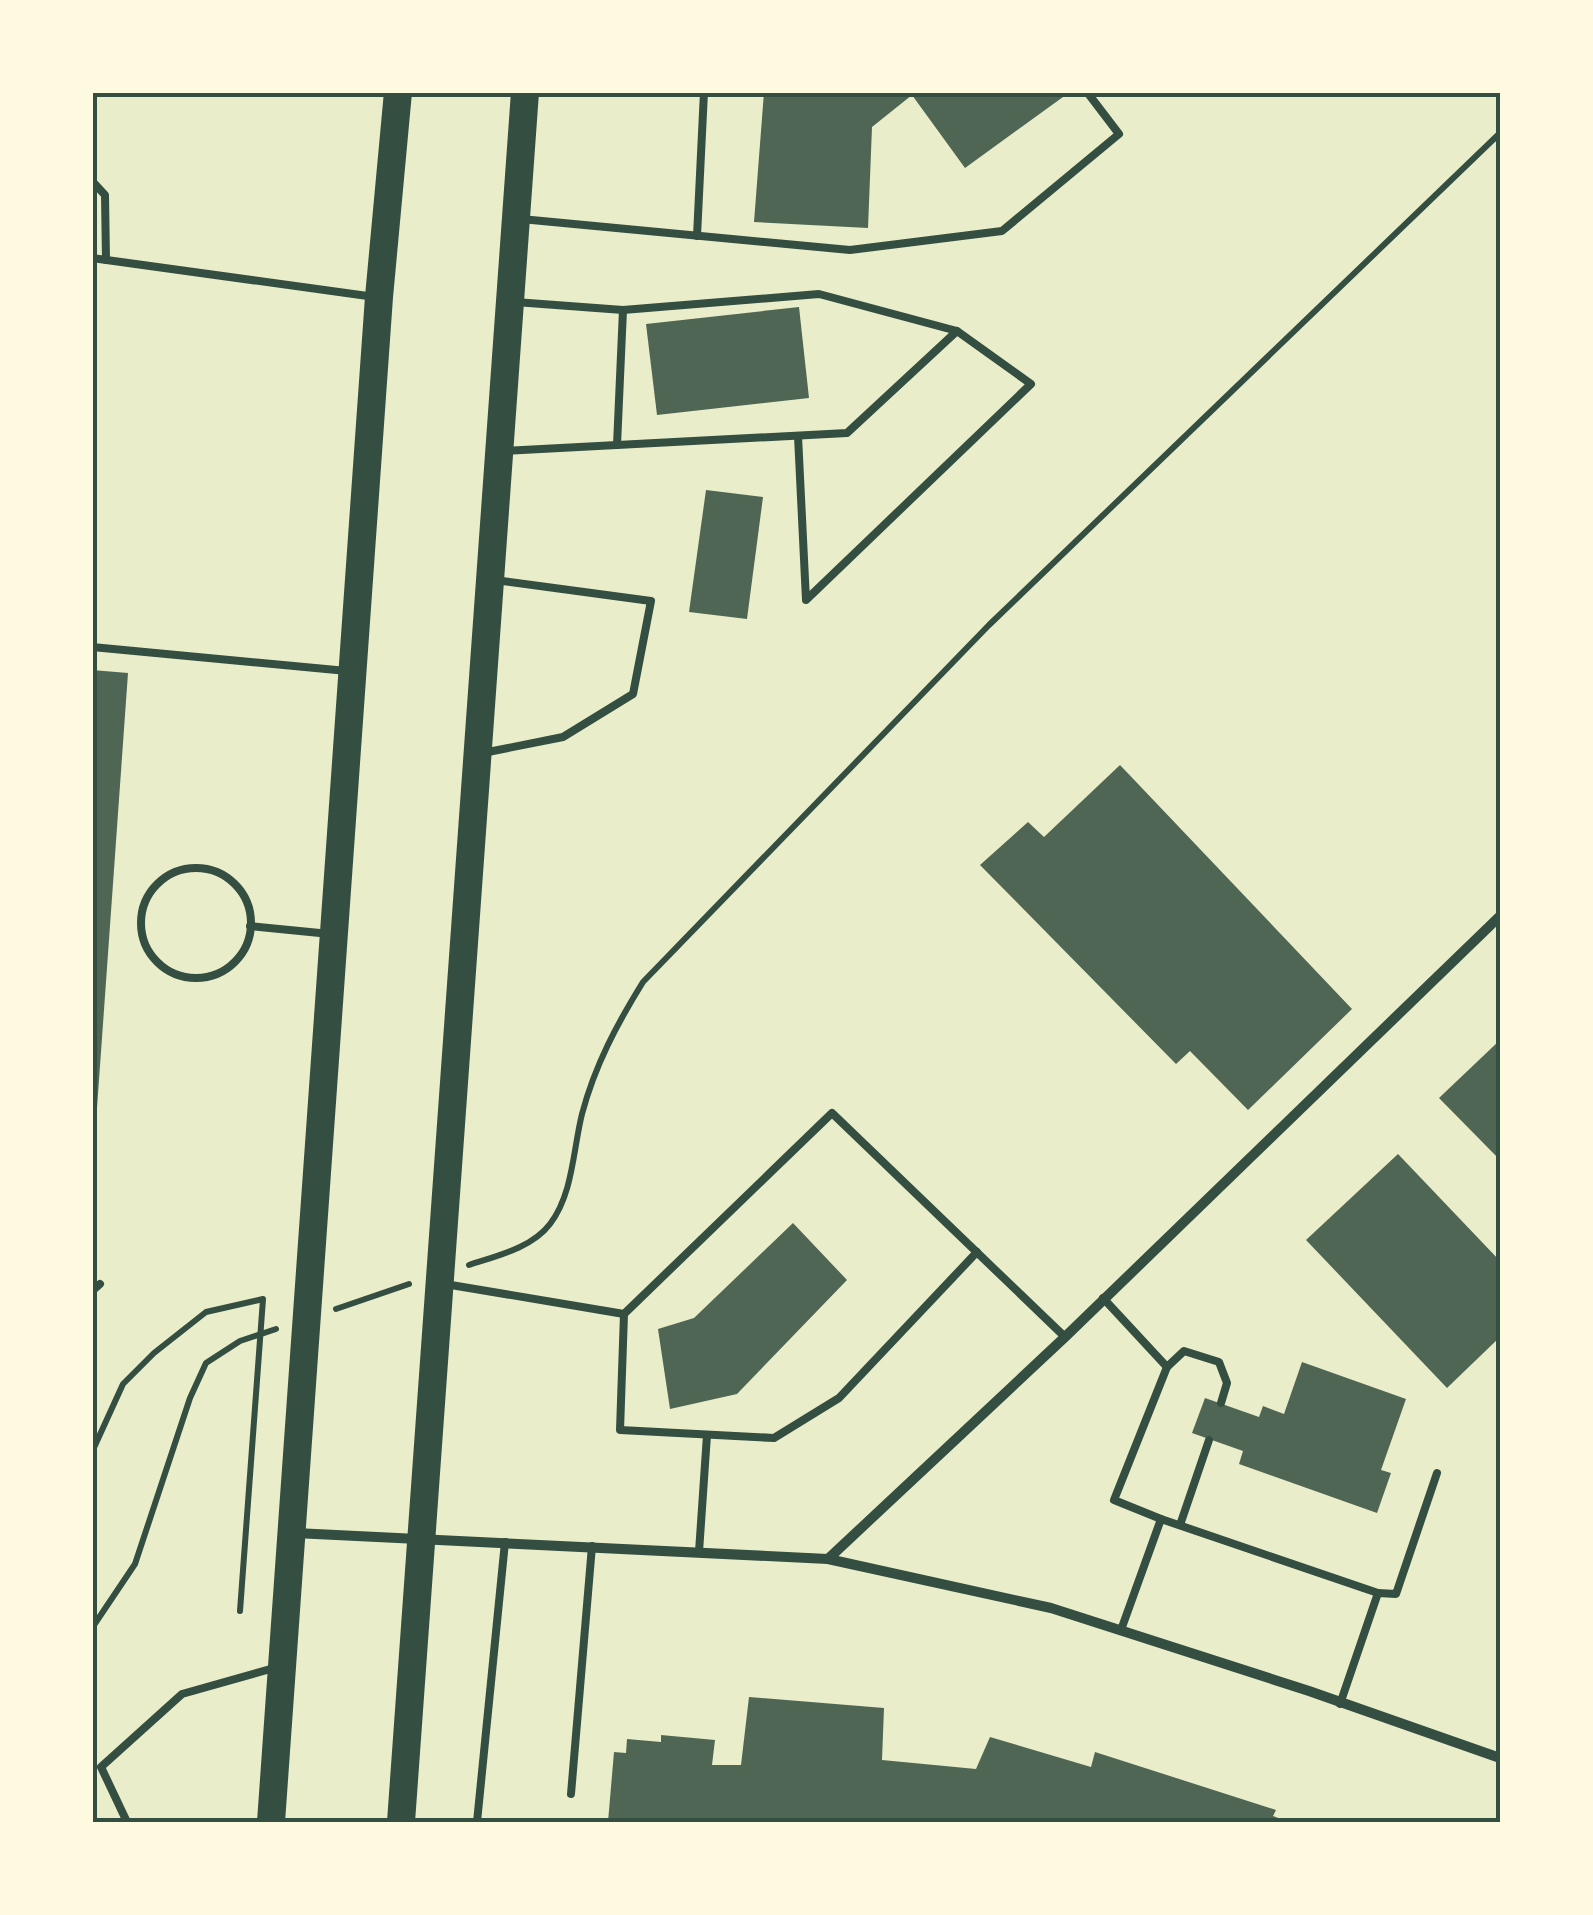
<svg xmlns="http://www.w3.org/2000/svg" width="1593" height="1915" viewBox="0 0 1593 1915" font-family="Bitter,serif">
	<style>
		.building { fill: #4f6655 }
		.lines { fill: none; stroke-linecap: round; stroke-linejoin: round }
		.path { stroke: #344e41; stroke-width: 6 }
		.service { stroke: #344e41; stroke-width: 8 }
		.minor { stroke: #344e41; stroke-width: 10 }
		.trunk { stroke: #344e41; stroke-width: 28 }
		.neatline { fill: none; stroke: #344e41; stroke-width: 4 }
	</style>
	<rect width="100%" height="100%" fill="#e9edc9"/>
	<g class="building">
		<polygon points="764,92 1060,92 1063,97 965,168 912,95 872,127 868,228 754,222"/>
		<polygon points="799,307 809,398 657,415 646,324"/>
		<polygon points="706,490 763,497 747,619 689,612"/>
		<polygon points="92,670 128,673 95,1136 92,1136"/>
		<polygon points="1120,765 1352,1009 1248,1110 1190,1051 1176,1064 980,865 1028,822 1044,837"/>
		<polygon points="1500,1040 1500,1160 1439,1098"/>
		<polygon points="1398,1154 1500,1261 1500,1337 1447,1388 1306,1240"/>
		<polygon points="793,1223 847,1280 737,1394 670,1409 658,1329 694,1318"/>
		<polygon points="1302,1362 1406,1399 1381,1470 1391,1473 1377,1513 1239,1464 1243,1451 1192,1433 1205,1398 1259,1417 1263,1406 1284,1414"/>
		<polygon points="749,1697 884,1708 882,1760 976,1769 990,1737 1091,1767 1095,1752 1276,1810 1273,1816 1289,1822 608,1822 614,1752 626,1753 627,1739 661,1742 661,1735 715,1740 712,1765 741,1765"/>
	</g>
	<g class="lines">
		<g class="path">
			<path d="M 469,1265 C 496,1256 532,1248 550,1224 C 573,1194 573,1150 582,1114 C 595,1065 617,1024 643,982 L 989,625 L 1500,133"/>
			<polyline points="336,1309 409,1284"/>
			<polyline points="92,1452 123,1384 154,1353 206,1312 263,1299 240,1611"/>
			<polyline points="92,1628 135,1564 190,1398 206,1363 240,1341 276,1329"/>
		</g>
		<g class="service">
			<polyline points="92,181 105,195 106,260"/>
			<polyline points="521,219 850,250 1002,231 1119,134 1087,92"/>
			<polyline points="697,236 704,92"/>
			<polyline points="92,258 375,297"/>
			<polyline points="798,436 806,600 1031,384 957,331"/>
			<polyline points="617,445 623,310"/>
			<polyline points="504,451 847,433 957,331 819,294 623,310 515,302"/>
			<polyline points="92,647 347,671"/>
			<polyline points="483,753 563,737 633,694 651,601 495,580"/>
			<circle cx="196" cy="923" r="55"/>
			<polyline points="250,926 330,934"/>
			<polyline points="445,1284 624,1314 832,1113 1065,1337"/>
			<polyline points="92,1291 100,1284"/>
			<polyline points="1103,1298 1167,1367 1114,1500 1161,1519"/>
			<polyline points="624,1314 620,1430 774,1438 839,1398 977,1252"/>
			<polyline points="1167,1367 1184,1351 1219,1362 1227,1383 1221,1403"/>
			<polyline points="1180,1525 1209,1440"/>
			<polyline points="699,1552 707,1435"/>
			<polyline points="1378,1593 1396,1594 1437,1473"/>
			<polyline points="1121,1630 1161,1519 1378,1593 1340,1704"/>
			<polyline points="571,1794 592,1546"/>
			<polyline points="127,1822 101,1767 182,1694 274,1668"/>
			<polyline points="477,1822 505,1542"/>
		</g>
		<g class="minor">
			<polyline points="295,1533 828,1559 1051,1608 1309,1691 1500,1758"/>
			<polyline points="828,1559 1065,1337 1500,916"/>
		</g>
		<g class="trunk">
			<polyline points="271,1822 379,297 398,92"/>
			<polyline points="401,1822 525,92"/>
		</g>
	</g>
	<rect width="1593" height="1915" fill="none" stroke="#fefae0" stroke-width="190"/>
	<rect x="95" y="95" width="1403" height="1725" class="neatline"/>
</svg>
